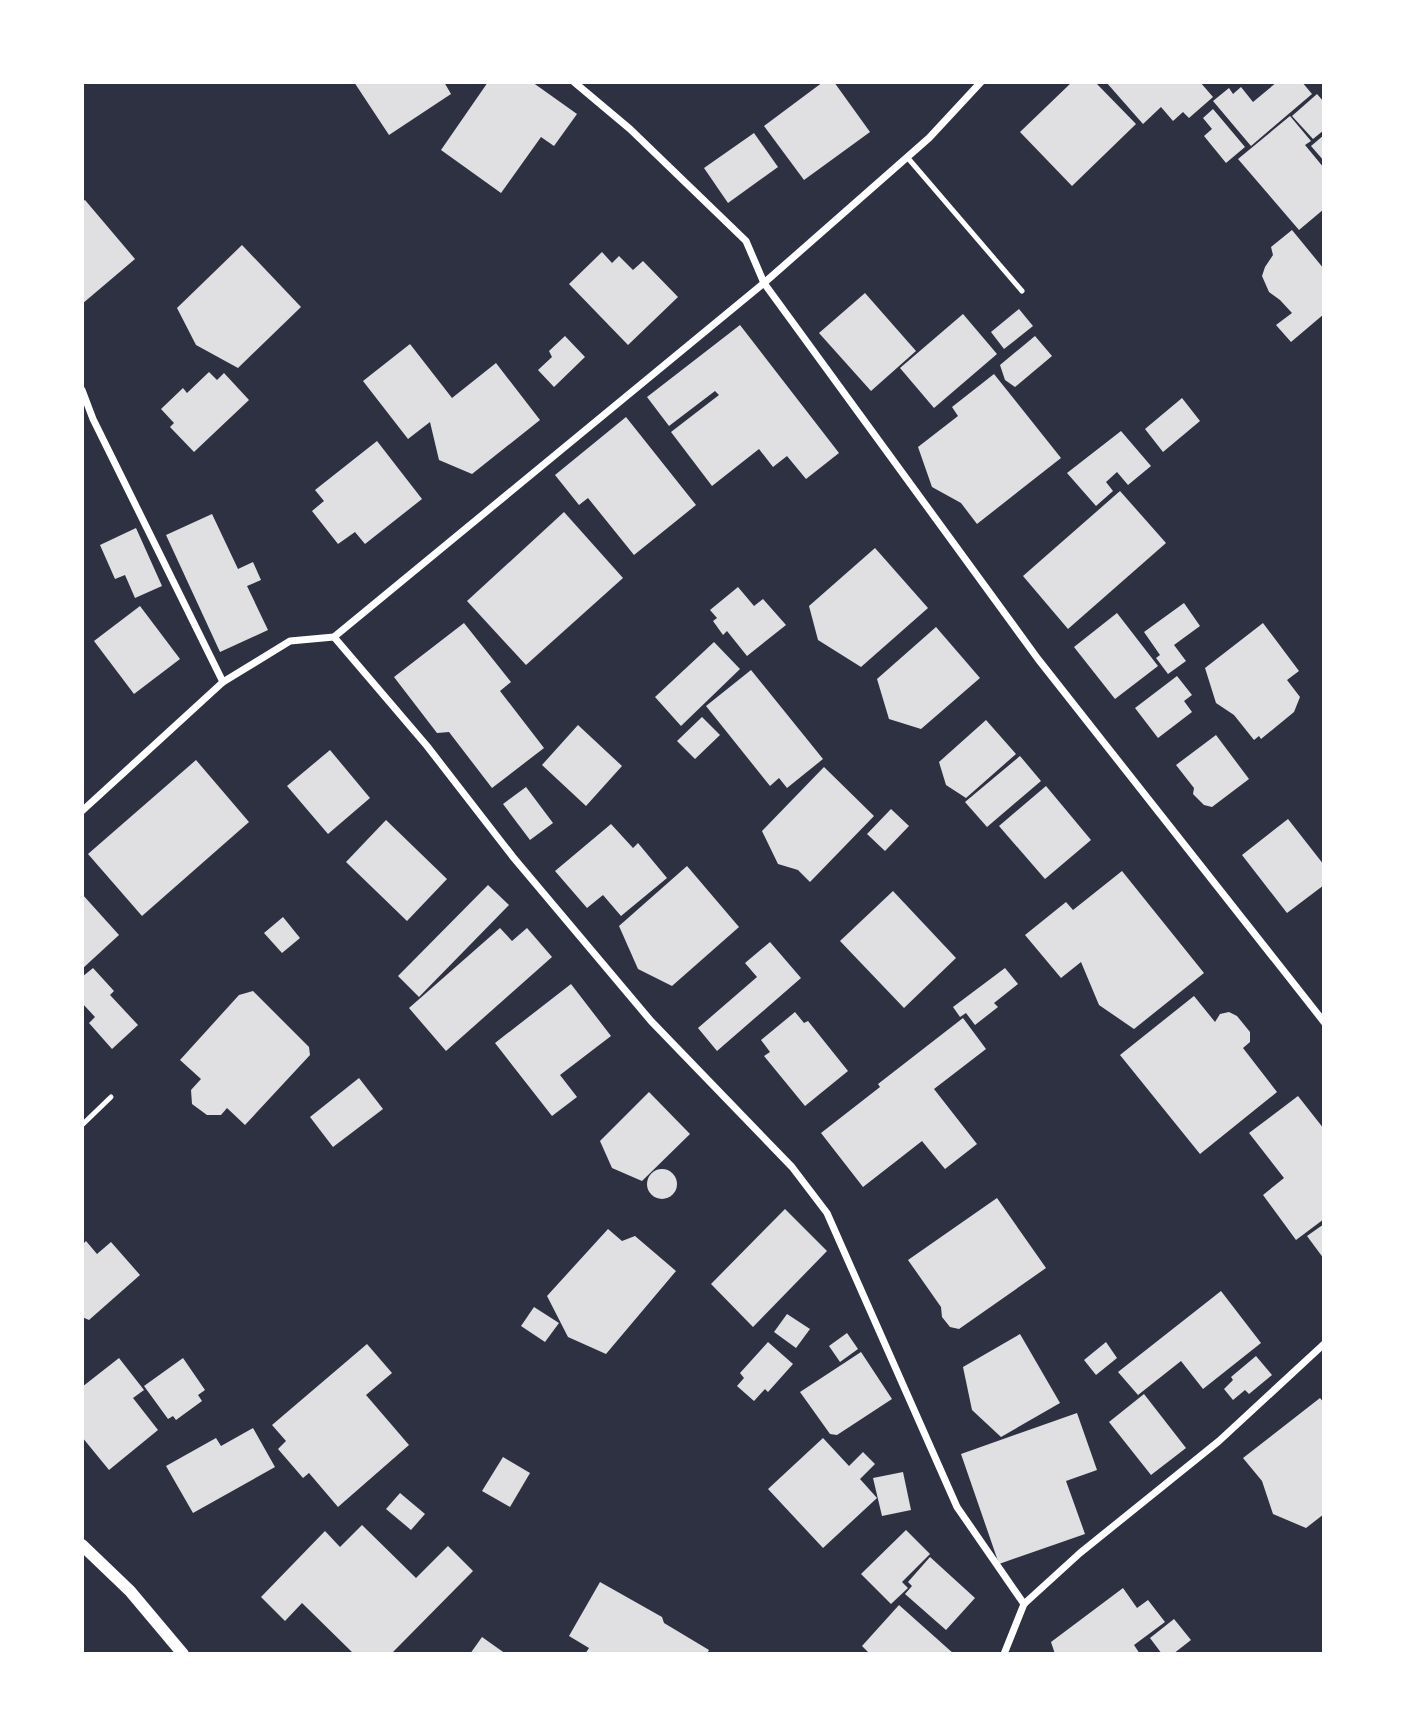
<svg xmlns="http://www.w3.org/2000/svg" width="1406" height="1736" viewBox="0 0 1406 1736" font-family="Roboto,sans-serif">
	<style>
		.building { fill: #e0e0e3 }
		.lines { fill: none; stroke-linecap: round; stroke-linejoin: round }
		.service { stroke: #fff; stroke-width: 5 }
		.minor { stroke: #fff; stroke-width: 7 }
		.tertiary { stroke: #fff; stroke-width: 12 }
	</style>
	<rect width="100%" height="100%" fill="#2d3142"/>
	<g class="building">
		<polygon points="354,82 444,82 451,94 389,135"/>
		<polygon points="488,82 532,82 577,114 554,146 541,137 501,193 441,150"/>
		<polygon points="823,82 834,82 870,132 804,180 764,126"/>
		<polygon points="1072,82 1095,82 1136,124 1072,186 1020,132"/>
		<polygon points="1106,82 1200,82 1213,97 1189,118 1183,112 1173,121 1161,107 1143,124"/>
		<polygon points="1277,82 1302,82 1312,94 1251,146 1213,101 1229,88 1233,94 1241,87 1253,102"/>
		<polygon points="1317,94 1324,102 1324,130 1313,139 1292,116"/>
		<polygon points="1213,109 1245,147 1226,163 1204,136 1212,129 1203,118"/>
		<polygon points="1290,116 1311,141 1305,145 1324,168 1324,209 1299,230 1238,159"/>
		<polygon points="754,133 778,167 728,203 704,168"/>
		<polygon points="1324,135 1324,161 1311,146"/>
		<polygon points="85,200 135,259 82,304 82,202"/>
		<polygon points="1292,230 1324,269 1324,314 1291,342 1276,325 1292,313 1280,300 1269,292 1262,276 1265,267 1273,255 1271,247"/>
		<polygon points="242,245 301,307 238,368 196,345 177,308"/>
		<polygon points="602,252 612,263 619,256 633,270 643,261 678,297 628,345 569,284"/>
		<polygon points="865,293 916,351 871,391 819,333"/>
		<polygon points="1019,309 1033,326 1004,349 991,332"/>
		<polygon points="963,314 997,354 934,408 900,368"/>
		<polygon points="740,325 839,453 806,479 787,456 773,467 759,449 712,486 671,432 719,395 715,391 669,426 647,397"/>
		<polygon points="565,336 585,357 554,387 538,370 552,357 549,351"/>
		<polygon points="1035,336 1052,356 1015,387 1005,380 1000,365"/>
		<polygon points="410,344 452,398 496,363 540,420 472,474 439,460 430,422 408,439 363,381"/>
		<polygon points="209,372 217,380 224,373 249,400 194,452 170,427 174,423 161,409 183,388 187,393"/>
		<polygon points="994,374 1061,458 977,524 961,503 932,487 918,447 958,416 952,407"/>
		<polygon points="1182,398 1200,421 1163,452 1145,429"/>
		<polygon points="626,417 696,505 634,555 588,498 579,505 555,475"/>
		<polygon points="1121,431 1151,466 1128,485 1117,472 1106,482 1113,491 1096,506 1067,473"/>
		<polygon points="377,441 422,499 365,544 355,532 338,544 312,511 324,501 315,490"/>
		<polygon points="1120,491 1166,543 1068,629 1023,576"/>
		<polygon points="564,512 623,578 526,665 467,601"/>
		<polygon points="212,514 238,569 253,562 261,580 247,586 268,630 220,652 166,535"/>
		<polygon points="136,528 162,586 135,598 125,575 115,579 100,545"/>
		<polygon points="875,548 928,608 861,667 818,640 809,606"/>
		<polygon points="738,587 754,606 763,599 786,625 747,656 727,631 723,635 713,621 717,618 710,610"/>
		<polygon points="1184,603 1200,626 1174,645 1186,661 1168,674 1156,658 1160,655 1144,632"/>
		<polygon points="140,606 180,659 134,694 94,641"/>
		<polygon points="1117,613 1158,666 1115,699 1074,647"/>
		<polygon points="464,623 511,682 500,691 544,748 492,788 449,732 437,733 394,677"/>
		<polygon points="1263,623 1299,671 1287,680 1300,697 1294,712 1261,739 1259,736 1254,740 1234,715 1216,703 1205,668"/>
		<polygon points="936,627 980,678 921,729 889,719 877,679"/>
		<polygon points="714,642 740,669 681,726 655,697"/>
		<polygon points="751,670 823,759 787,788 779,778 770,786 706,706"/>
		<polygon points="1177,676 1192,695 1184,701 1192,712 1158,738 1135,708"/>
		<polygon points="702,717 720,735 695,759 677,741"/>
		<polygon points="986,720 1016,754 966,798 946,785 939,762"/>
		<polygon points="578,725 622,766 586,806 542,765"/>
		<polygon points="1216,735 1249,779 1212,807 1204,805 1193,794 1194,788 1176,765"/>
		<polygon points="330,750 370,798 328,834 287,786"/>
		<polygon points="1020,756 1041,781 987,827 965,802"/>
		<polygon points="196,760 249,822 142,916 88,854"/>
		<polygon points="824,767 874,816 810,882 798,870 778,864 762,831"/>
		<polygon points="1046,786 1091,840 1045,879 999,826"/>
		<polygon points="526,787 553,823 530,840 503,804"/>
		<polygon points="891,809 909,826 885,851 867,834"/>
		<polygon points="1288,819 1324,865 1324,885 1287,913 1242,855"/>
		<polygon points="386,820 447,879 407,921 346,862"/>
		<polygon points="611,824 633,848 638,843 667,878 621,916 603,895 587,908 555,871"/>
		<polygon points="687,866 739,927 672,986 638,969 619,926"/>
		<polygon points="1122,871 1204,973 1134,1029 1099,1005 1081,962 1061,978 1025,935 1066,902 1073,910"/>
		<polygon points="488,885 509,905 419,997 398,976"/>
		<polygon points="893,891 956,958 904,1008 840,941"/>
		<polygon points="82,894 119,935 82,969"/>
		<polygon points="283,917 300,938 282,953 264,933"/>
		<polygon points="500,928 512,941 527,928 552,957 446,1051 409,1008"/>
		<polygon points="770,942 801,978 717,1051 698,1028 757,977 745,963"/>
		<polygon points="93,968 114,991 110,995 138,1025 112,1049 89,1023 95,1017 82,1003 82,977"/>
		<polygon points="1005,968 1018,984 994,1003 998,1007 975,1025 966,1013 960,1017 953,1007"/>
		<polygon points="571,984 611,1036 560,1075 577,1097 552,1116 495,1043"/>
		<polygon points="253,991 309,1047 310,1055 245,1125 227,1108 221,1115 207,1115 192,1104 191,1090 201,1079 180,1060 239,995"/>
		<polygon points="1194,996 1215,1022 1220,1014 1229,1012 1237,1016 1250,1032 1250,1042 1243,1048 1277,1092 1200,1154 1120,1055"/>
		<polygon points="795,1012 804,1023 808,1021 848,1071 805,1106 764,1056 770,1052 761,1040"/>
		<polygon points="963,1018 986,1049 934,1089 977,1144 945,1169 922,1141 863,1187 821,1133 880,1087 878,1084"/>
		<polygon points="359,1078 383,1109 333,1147 310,1117"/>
		<polygon points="649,1092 690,1134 642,1181 612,1168 600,1141"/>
		<polygon points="1298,1096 1324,1129 1324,1219 1296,1240 1263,1195 1284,1178 1249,1133"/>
		<circle cx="662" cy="1184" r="15"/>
		<polygon points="997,1198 1046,1268 959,1329 950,1327 942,1317 941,1307 908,1260"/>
		<polygon points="785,1209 827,1251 753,1327 711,1284"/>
		<polygon points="1324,1224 1324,1259 1307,1236"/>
		<polygon points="608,1229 622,1241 635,1236 676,1271 606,1354 568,1337 547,1296"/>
		<polygon points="86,1241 97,1254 111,1242 140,1275 89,1320 82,1317 82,1245"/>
		<polygon points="1221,1291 1261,1343 1203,1389 1181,1361 1138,1395 1118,1372"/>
		<polygon points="534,1307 559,1323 545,1342 521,1326"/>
		<polygon points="787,1314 810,1329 796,1348 774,1332"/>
		<polygon points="847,1333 858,1349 840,1362 829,1346"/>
		<polygon points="1020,1334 1060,1403 1001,1437 972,1410 963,1367"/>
		<polygon points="768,1342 793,1364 768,1392 765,1389 754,1401 737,1386 744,1378 740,1373"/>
		<polygon points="1106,1342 1117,1358 1096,1375 1084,1360"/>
		<polygon points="367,1344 392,1373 366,1395 409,1445 338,1507 309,1473 303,1478 278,1449 286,1441 272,1425"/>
		<polygon points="861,1352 892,1399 837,1435 830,1434 800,1392"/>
		<polygon points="1256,1356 1272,1375 1249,1394 1245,1390 1233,1400 1224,1389 1233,1380 1231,1377"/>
		<polygon points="119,1358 144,1390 133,1398 158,1430 109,1470 82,1437 82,1387"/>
		<polygon points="183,1358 205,1390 198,1395 202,1401 176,1420 173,1416 168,1419 144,1386"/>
		<polygon points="1144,1394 1186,1448 1151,1475 1109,1422"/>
		<polygon points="1320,1398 1324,1403 1324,1514 1306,1528 1273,1514 1262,1481 1243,1458"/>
		<polygon points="1077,1413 1097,1470 1066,1481 1085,1534 999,1564 961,1454"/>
		<polygon points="253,1428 275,1467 193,1513 166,1466 216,1438 221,1446"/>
		<polygon points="823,1438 849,1466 863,1452 875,1464 860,1479 877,1498 823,1548 768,1489"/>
		<polygon points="503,1457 530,1473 510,1507 482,1491"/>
		<polygon points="903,1472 911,1510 882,1516 873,1478"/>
		<polygon points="400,1493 425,1514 411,1530 386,1509"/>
		<polygon points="362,1525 416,1578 448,1546 473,1571 391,1654 354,1654 302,1603 285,1621 261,1597 325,1531 340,1547"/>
		<polygon points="906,1530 930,1554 902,1582 908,1588 891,1604 861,1574"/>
		<polygon points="930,1557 975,1598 946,1630 905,1594 912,1586 908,1582"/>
		<polygon points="600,1582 662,1617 664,1623 709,1650 707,1654 585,1654 589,1648 569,1636"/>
		<polygon points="1123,1588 1137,1608 1148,1600 1165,1622 1134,1645 1140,1654 1055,1654 1051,1642"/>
		<polygon points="899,1605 954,1654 870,1654 862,1646"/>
		<polygon points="1174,1619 1191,1640 1173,1654 1162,1654 1150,1638"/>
		<polygon points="482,1637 506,1654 470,1654"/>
	</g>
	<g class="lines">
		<g class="service">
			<polyline points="907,157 1022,291"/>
			<polyline points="82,1125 111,1097"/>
		</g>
		<g class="minor">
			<polyline points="574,82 630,129 746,241 764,283 1038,659 1324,1022"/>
			<polyline points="82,390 93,419 223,682"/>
			<polyline points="334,637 427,746 513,857 651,1021 792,1167 827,1213 957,1507 1024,1604"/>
			<polyline points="82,811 223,682 290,641 334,637 764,283 929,138 981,82"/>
			<polyline points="1004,1654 1024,1604 1080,1553 1219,1441 1324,1344"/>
		</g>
		<polyline class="tertiary" points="82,1545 130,1591 183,1654"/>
	</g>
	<rect width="1406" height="1736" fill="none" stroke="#ffffff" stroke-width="168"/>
</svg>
